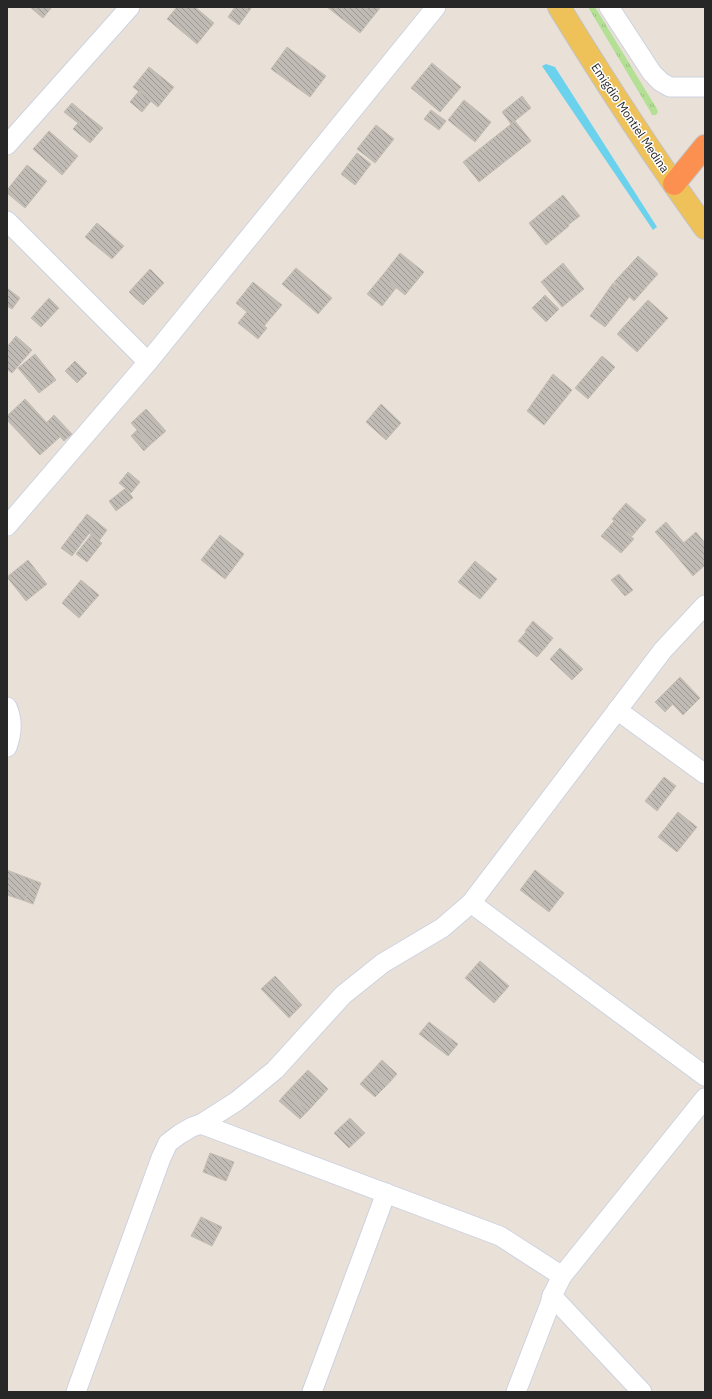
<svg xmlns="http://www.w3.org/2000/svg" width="712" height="1399" viewBox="0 0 712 1399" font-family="'IBM Plex Sans',sans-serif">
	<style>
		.grass { fill: url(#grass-tufts) }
		.water { fill: #6ad2ec }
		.building { fill: url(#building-back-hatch); stroke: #c4bdb2 }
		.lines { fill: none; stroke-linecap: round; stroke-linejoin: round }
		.street-casing { stroke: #cdd2e0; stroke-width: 21 }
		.primary-casing { stroke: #c3c3c3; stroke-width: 24 }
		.highway-casing { stroke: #c3c3c3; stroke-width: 24 }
		.street { stroke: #fff; stroke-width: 19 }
		.primary { stroke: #eec258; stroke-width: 22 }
		.highway { stroke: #fc9050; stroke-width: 22 }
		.labels { text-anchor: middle; stroke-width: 3; stroke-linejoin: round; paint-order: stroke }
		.street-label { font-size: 12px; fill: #272727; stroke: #fff }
	</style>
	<defs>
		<pattern id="grass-tufts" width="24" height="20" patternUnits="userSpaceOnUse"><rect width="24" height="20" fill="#b3e094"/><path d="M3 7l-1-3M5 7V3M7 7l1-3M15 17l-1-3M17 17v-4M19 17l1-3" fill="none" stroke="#9ac080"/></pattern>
		<pattern id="building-back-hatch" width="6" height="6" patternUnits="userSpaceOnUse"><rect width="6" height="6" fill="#c1bbb5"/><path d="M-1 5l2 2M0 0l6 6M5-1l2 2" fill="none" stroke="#9d9893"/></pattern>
	</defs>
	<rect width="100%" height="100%" fill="#e9e1d8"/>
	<polygon class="grass" points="588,7 595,7 657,109 658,112 656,115 652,115 650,111"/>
	<polygon class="water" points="546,64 555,67 657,227 653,230 542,66"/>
	<g class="building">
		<polygon points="30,7 52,7 43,18"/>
		<polygon points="177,7 195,7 214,23 197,44 167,19"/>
		<polygon points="235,7 252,7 239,25 228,17"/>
		<polygon points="327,7 379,7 380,8 360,33"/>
		<polygon points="287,47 326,76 310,97 271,69"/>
		<polygon points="432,63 461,87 440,112 411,88"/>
		<polygon points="149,67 174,87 158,107 133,87"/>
		<polygon points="139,91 151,101 142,112 130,102"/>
		<polygon points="522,96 531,108 511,124 502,112"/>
		<polygon points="464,100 491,122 475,142 448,120"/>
		<polygon points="72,103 85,114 78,123 64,112"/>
		<polygon points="431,110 446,121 439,130 424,119"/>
		<polygon points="85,114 103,128 90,143 73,129"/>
		<polygon points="515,121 531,141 479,182 463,162"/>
		<polygon points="376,125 394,139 375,163 357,149"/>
		<polygon points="49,131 78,156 62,175 33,149"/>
		<polygon points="357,153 371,164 355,185 341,174"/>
		<polygon points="27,165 47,181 25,208 7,193 7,190"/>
		<polygon points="563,195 580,216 568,225 552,204"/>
		<polygon points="552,204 569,226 546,245 529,223"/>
		<polygon points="97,223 124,246 112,259 85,237"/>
		<polygon points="400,253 424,272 405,295 382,276"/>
		<polygon points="638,256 658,274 649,284 629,266"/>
		<polygon points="563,263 584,289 562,307 541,282"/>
		<polygon points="629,266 649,284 634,301 614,282"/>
		<polygon points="296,268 332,298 318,314 282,284"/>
		<polygon points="150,269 164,283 143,305 129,292"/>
		<polygon points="382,276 396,288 382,306 367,294"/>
		<polygon points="253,282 282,305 264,326 236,303"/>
		<polygon points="613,283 630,296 605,327 590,316"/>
		<polygon points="7,288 20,298 12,309 7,306"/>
		<polygon points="545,295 559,309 546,322 532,308"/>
		<polygon points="49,298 59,308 41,327 31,318"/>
		<polygon points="648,300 668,318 637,352 617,334"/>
		<polygon points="247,312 267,328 258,339 238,323"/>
		<polygon points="16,336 32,350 12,373 7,369 7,347"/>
		<polygon points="35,354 56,380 39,393 18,368"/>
		<polygon points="602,356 615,367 588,399 575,388"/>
		<polygon points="75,361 87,373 77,383 65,371"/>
		<polygon points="553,374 572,390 544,425 527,411"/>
		<polygon points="25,399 60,437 40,455 7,420 7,416"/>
		<polygon points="381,404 401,423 386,440 366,422"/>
		<polygon points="146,409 166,431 150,445 131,423"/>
		<polygon points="54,415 72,434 64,441 47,422"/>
		<polygon points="137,430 150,445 144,451 131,436"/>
		<polygon points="128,472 140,482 131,493 119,483"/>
		<polygon points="126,488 133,498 116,511 109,501"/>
		<polygon points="626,503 646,520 632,536 612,519"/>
		<polygon points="87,514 107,530 99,541 79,525"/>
		<polygon points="614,521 634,539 621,553 601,536"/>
		<polygon points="666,522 684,543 673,552 655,532"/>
		<polygon points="80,523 91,531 72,556 61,548"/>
		<polygon points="696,532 705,543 705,565 693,576 673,552"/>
		<polygon points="91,535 102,543 87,562 76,554"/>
		<polygon points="220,535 244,554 225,579 201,560"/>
		<polygon points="28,560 47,584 26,601 7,577"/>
		<polygon points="475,561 497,579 480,599 458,582"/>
		<polygon points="619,574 633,590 625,596 611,580"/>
		<polygon points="81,580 99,595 79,618 62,603"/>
		<polygon points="533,621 553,638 545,648 525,631"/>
		<polygon points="526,632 545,648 537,657 518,641"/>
		<polygon points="560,648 583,669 572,680 550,659"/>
		<polygon points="680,677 700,698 683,715 663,694"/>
		<polygon points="663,694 673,704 665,712 655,702"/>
		<polygon points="664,777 676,786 657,811 645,801"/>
		<polygon points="678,812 697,827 677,852 658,837"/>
		<polygon points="7,870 33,880 25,901 7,895"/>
		<polygon points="535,870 564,893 549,912 520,890"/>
		<polygon points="33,880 41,883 33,904 25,901"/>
		<polygon points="480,961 509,986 494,1003 465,978"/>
		<polygon points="275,976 302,1005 289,1018 261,989"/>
		<polygon points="429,1022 458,1044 448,1056 419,1034"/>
		<polygon points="382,1060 397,1074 388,1084 373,1070"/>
		<polygon points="308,1070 328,1089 308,1111 287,1092"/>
		<polygon points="373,1070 388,1084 375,1097 360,1084"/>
		<polygon points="287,1092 308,1111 300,1119 279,1101"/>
		<polygon points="350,1118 365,1133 349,1148 334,1133"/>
		<polygon points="210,1153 234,1162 226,1181 203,1172"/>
		<polygon points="201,1217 222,1227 212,1246 191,1236"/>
	</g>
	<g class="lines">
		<g class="street-casing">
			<g id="street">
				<polyline points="609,7 652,73 661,82 670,87 705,87"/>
				<polyline points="7,145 130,7"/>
				<polyline points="7,221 148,362"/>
				<polyline points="7,526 148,362 436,7"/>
				<path d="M 7,707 C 13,720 12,734 7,747"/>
				<polyline points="617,710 705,774"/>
				<polyline points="471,903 705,1076"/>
				<polyline points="201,1124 500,1236 562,1276"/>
				<polyline points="552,1296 642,1392"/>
				<polyline points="76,1392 161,1158 168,1143 180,1134 192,1127 201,1124 237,1101 275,1070 343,995 383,963 442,928 471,903 663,650 705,605"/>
				<polyline points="312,1392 386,1193"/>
				<polyline points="516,1392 550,1304 552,1296 562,1276 705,1098"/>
			</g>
		</g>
		<g class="primary-casing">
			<path id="primary" d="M 559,7 C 605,82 653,156 705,228"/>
		</g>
		<g class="highway-casing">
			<polyline id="highway" points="674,184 705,146"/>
		</g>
		<use href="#street" class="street"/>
		<use href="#primary" class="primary"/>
		<use href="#highway" class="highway"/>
	</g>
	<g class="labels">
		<g class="street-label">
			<text transform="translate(630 118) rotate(56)" y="4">Emigdio Montiel Medina</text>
		</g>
	</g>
	<rect width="712" height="1399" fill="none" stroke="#272727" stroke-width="16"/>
</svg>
